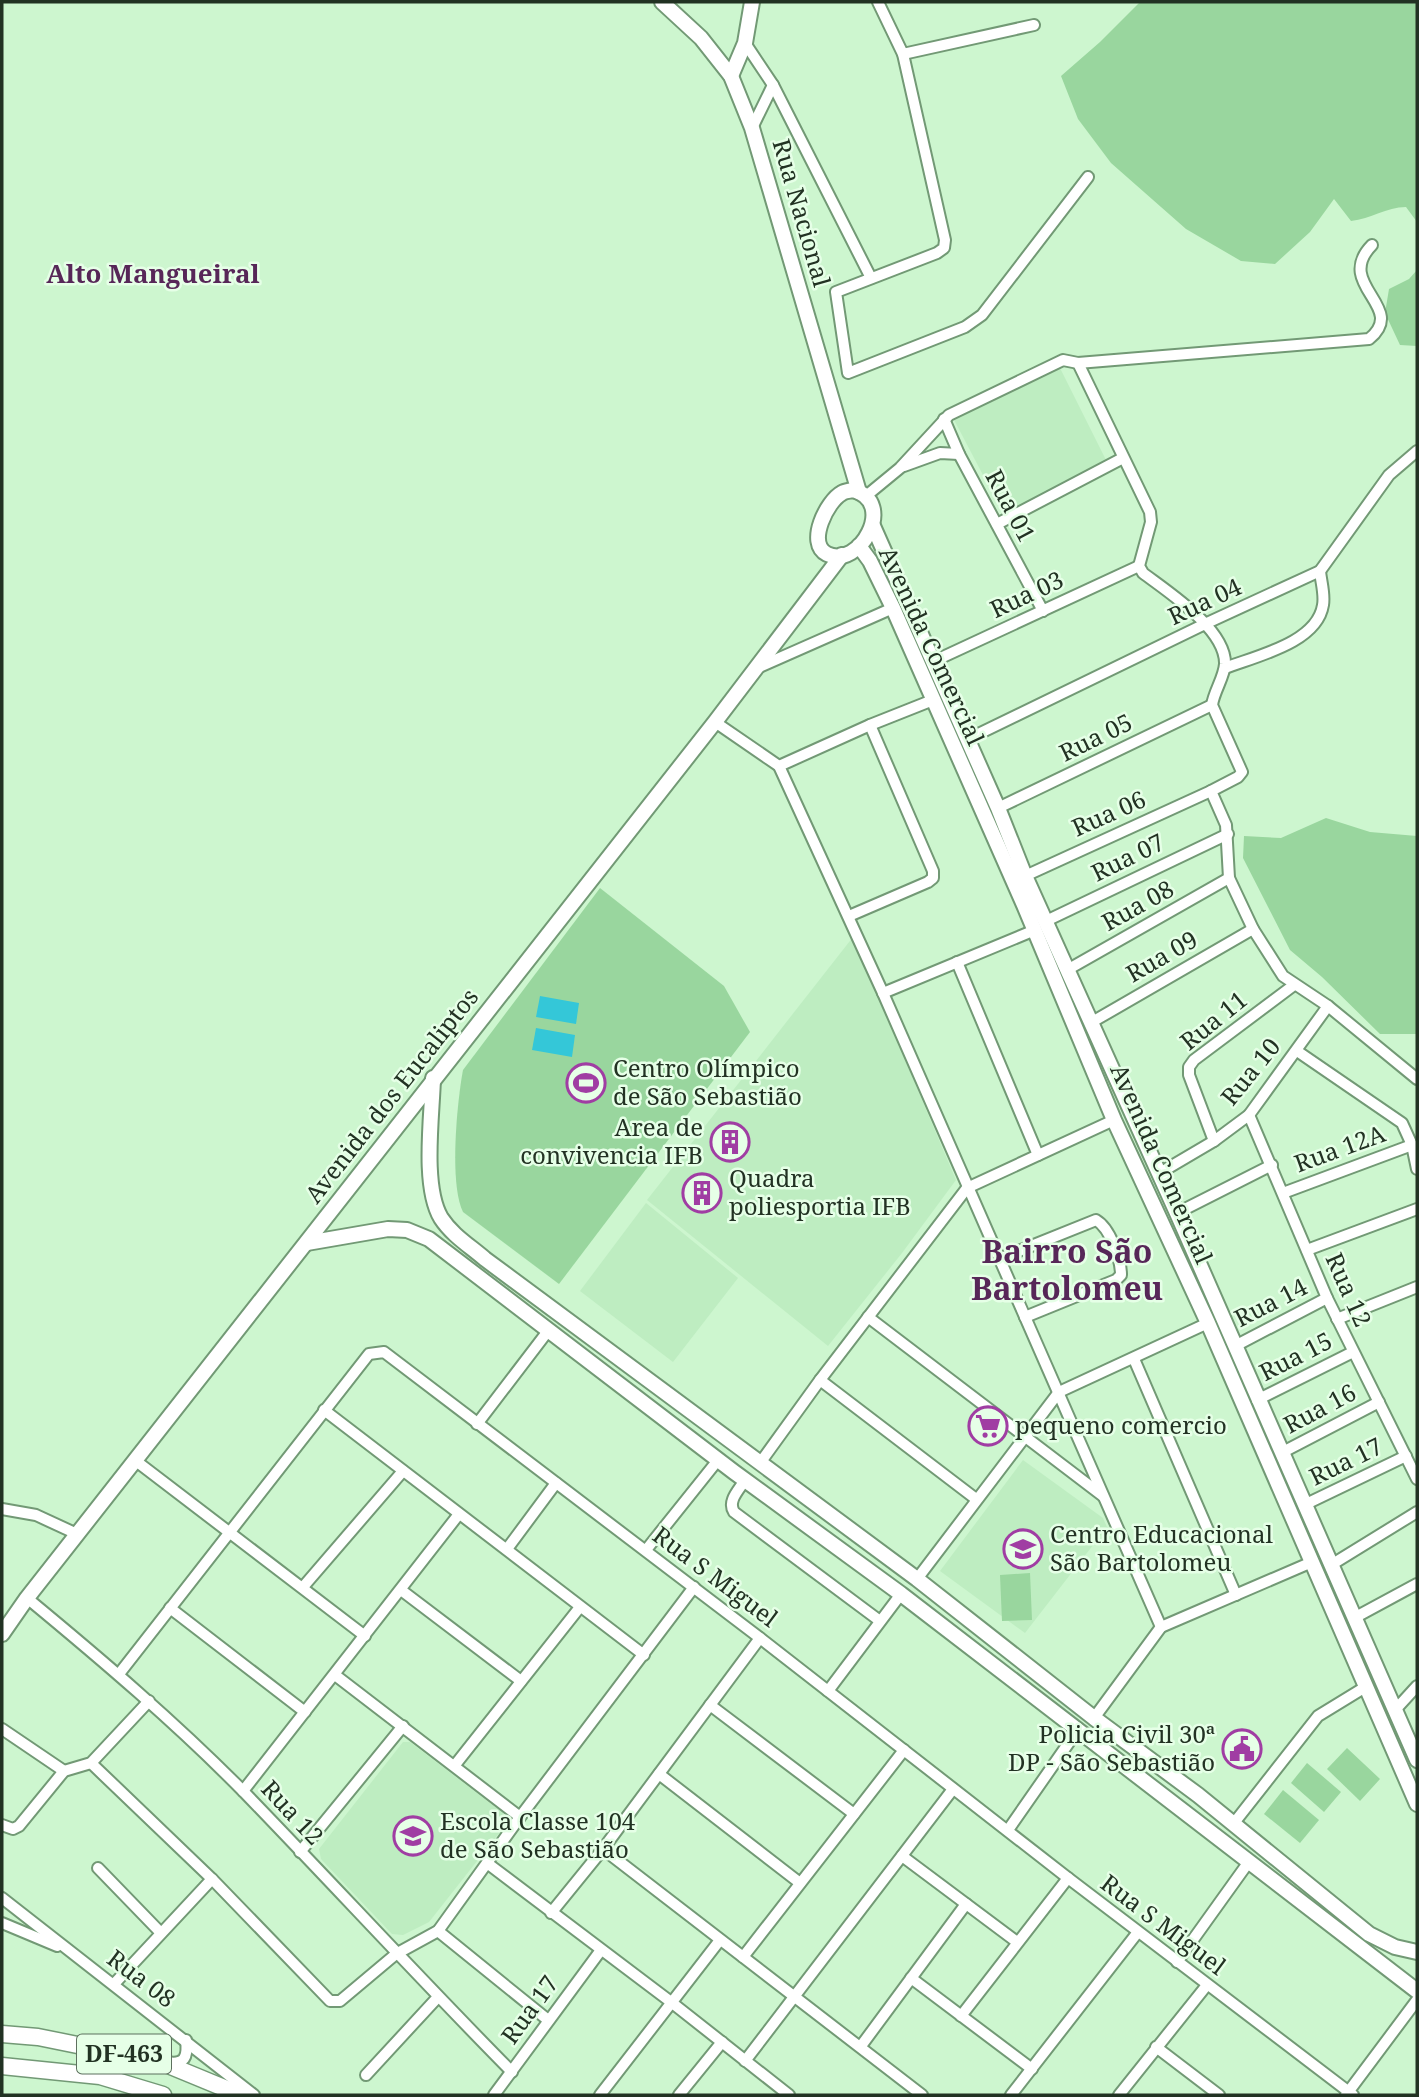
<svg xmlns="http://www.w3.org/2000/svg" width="1419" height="2097" viewBox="0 0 1419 2097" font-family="'Noto Serif',serif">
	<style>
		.built { fill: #beedc1 }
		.green { fill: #99d69e }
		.water { fill: #34c7d8 }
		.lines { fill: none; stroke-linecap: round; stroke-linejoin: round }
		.street-casing { stroke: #729975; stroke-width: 14 }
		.secondary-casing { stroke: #729975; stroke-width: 18 }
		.primary-casing { stroke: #729975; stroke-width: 19 }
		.street { stroke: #fff; stroke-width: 10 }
		.secondary { stroke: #fff; stroke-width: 14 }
		.primary { stroke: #fff; stroke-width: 16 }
		.labels { text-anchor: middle; stroke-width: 5; stroke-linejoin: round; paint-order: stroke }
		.shield { fill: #e6ffe7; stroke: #5d705e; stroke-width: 2 }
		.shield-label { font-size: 23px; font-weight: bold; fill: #223223 }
		.street-label { font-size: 24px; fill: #223223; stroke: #e6ffe7 }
		.poi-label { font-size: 24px; fill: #223223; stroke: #e6ffe7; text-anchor: start }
		.neighbourhood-label { font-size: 26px; font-weight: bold; fill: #572758; stroke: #e6ffe7 }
		.district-label { font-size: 32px; font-weight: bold; fill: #572758; stroke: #e6ffe7 }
	</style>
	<rect width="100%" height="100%" fill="#cdf6cf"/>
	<g class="built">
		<polygon points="1060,368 1107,462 1004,515 952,416"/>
		<polygon points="853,937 956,1180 902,1253 828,1346 647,1200"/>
		<polygon points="646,1203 738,1278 673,1362 580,1291"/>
		<polygon points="1023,1460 1103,1518 1107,1527 1025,1633 940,1571"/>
		<polygon points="403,1742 410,1742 503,1813 507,1823 429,1922 403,1935 392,1934 321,1859 319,1849"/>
	</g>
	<g class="green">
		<path d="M 1140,2 L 1417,2 L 1417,222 L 1406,207 C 1386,207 1371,219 1351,221 L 1334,199 L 1310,232 L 1275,264 L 1241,261 L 1186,229 L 1111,163 L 1078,119 L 1061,76 L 1100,42 Z"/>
		<polygon points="1417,270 1417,346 1400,345 1385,313 1389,289 1409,279"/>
		<polygon points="1326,818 1370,832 1417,836 1417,1034 1380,1034 1322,977 1290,950 1243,858 1244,836 1281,838"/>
		<path d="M 600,888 L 724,986 L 750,1032 L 559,1284 L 463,1212 C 449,1184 457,1102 463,1070 Z"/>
		<polygon points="1030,1573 1032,1620 1002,1621 1000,1575"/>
		<polygon points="1347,1748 1380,1779 1360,1801 1327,1769"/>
		<polygon points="1307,1763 1341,1792 1324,1812 1291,1783"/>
		<polygon points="1283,1790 1319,1820 1300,1843 1264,1814"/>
	</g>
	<g class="water">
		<polygon points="540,996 579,1003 576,1024 536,1017"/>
		<polygon points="536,1028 575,1035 572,1057 532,1050"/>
	</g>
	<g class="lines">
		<g class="street-casing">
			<g id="street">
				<polyline points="878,2 903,54 945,240 944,248 937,253 836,292 848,373 965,327 982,315 1088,177"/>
				<polyline points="745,43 773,85 871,278"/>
				<polyline points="903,54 1034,25"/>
				<polyline points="752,128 773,85"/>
				<path d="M 1078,363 L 1150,512 L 1151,522 L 1139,566 L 1143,573 C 1168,592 1226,629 1225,664 C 1224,678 1214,691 1212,705 L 1242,772 L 1238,777 L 1211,791 L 1226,825 L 1229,878 L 1253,929 L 1283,976 L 1328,1006 L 1417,1079"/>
				<polyline points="944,419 959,454 1043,611"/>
				<polyline points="904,466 940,453 959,454"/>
				<path d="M 866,496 L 900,468 L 949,415 L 1063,360 L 1078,363 L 1369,339 C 1409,307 1333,285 1372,245"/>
				<polyline points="997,524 1123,458"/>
				<polyline points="932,662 1139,566"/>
				<polyline points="757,668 893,608"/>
				<path d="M 1225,668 C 1256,656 1317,643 1323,605 C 1325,594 1321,582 1320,571"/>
				<polyline points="715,722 779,766 883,993 1161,1627"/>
				<polyline points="968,739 1207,623 1320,571 1389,475 1417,451"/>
				<polyline points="779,766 870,725 933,700"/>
				<polyline points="998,808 1212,705"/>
				<polyline points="1025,876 1211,791"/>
				<polyline points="849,916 928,882 933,878 933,871 870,725"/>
				<polyline points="1046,921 1228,834"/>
				<polyline points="957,962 1038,1155"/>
				<polyline points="1067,970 1229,878"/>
				<polyline points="883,993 1035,930"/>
				<polyline points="1092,1022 1253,929"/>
				<polyline points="1297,1051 1402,1123 1412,1145 1417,1169"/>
				<polyline points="1249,1115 1327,1298 1417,1479"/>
				<polyline points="1214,1141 1189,1075 1189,1067 1194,1060 1294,985"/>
				<polyline points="1158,1174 1214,1141 1249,1115 1328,1006"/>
				<polyline points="1283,1193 1412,1145"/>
				<polyline points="1177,1213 1272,1165"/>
				<polyline points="1307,1250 1417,1209"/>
				<path d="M 999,1259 L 1096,1220 C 1110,1228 1121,1259 1121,1275 L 1116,1280 L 1025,1317"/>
				<polyline points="868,1317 1103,1496"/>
				<polyline points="1337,1319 1417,1287"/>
				<polyline points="1235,1346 1327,1298"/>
				<polyline points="1134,1359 1236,1595"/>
				<polyline points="820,1380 976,1499"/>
				<polyline points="1257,1400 1353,1352"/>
				<polyline points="324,1410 644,1655"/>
				<polyline points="477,1424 548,1331"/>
				<polyline points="1281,1453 1379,1402"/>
				<polyline points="136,1461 365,1636"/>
				<polyline points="760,1463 820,1380 967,1188 1114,1120"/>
				<path d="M 745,1480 C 739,1490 727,1501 734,1512 L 880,1621"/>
				<polyline points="1304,1505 1406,1456"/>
				<polyline points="2,1509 36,1515 77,1534"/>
				<polyline points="507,1549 556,1483"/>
				<polyline points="646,1550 718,1460"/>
				<polyline points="1331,1565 1417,1512"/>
				<polyline points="917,1579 1059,1392 1208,1323"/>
				<polyline points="303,1587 403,1471"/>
				<polyline points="401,1590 521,1681"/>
				<path d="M 27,1598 C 102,1660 176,1723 244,1792 C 334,1885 421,1980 512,2072"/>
				<polyline points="170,1608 305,1712"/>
				<polyline points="1354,1618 1417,1584"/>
				<polyline points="119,1674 369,1354 384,1352 760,1638 1068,1878 1353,2095"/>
				<polyline points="335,1675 520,1817"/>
				<polyline points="828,1691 901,1594"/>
				<polyline points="710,1705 854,1814"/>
				<polyline points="1396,1709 1417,1686"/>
				<polyline points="1094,1718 1161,1627 1312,1562"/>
				<polyline points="2,1729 64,1771"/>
				<polyline points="91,1763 212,1879 330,2001 340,2001 396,1954 438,1931 520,1817 694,1587"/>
				<polyline points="455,1765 580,1607"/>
				<polyline points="659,1774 800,1883"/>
				<polyline points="243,1791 459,1514"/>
				<polyline points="1234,1823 1318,1716 1367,1686"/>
				<polyline points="2,1825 13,1829 19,1826 64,1771 91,1763 149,1701"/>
				<polyline points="1008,1830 1077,1731"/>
				<polyline points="603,1849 922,2095"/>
				<polyline points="300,1852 403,1726"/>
				<polyline points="902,1856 1017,1942"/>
				<polyline points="487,1863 671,2002 789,2095"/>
				<polyline points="98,1868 160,1932"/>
				<polyline points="2,1898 254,2095"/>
				<polyline points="551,1913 603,1849 760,1638"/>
				<polyline points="2,1923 57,1946"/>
				<polyline points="438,1931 548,2020"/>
				<polyline points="743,1957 904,1750"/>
				<polyline points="1177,1962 1248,1863"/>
				<polyline points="911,1978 1032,2069"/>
				<polyline points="114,1984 212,1879"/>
				<polyline points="961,2016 1068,1878"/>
				<polyline points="861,2046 966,1904"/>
				<polyline points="1156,2047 1219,2095"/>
				<polyline points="745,2061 953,1789"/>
				<path d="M 167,2062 C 185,2065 188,2057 186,2040"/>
				<polyline points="366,2075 438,1997"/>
				<polyline points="494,2095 601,1950"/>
				<polyline points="600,2095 720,1940"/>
				<polyline points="679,2095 722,2042"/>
				<polyline points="1011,2095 1138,1932"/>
				<polyline points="1119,2095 1207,1985"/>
				<polyline points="1346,2095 1417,2000"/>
			</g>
		</g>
		<g class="secondary-casing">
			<g id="secondary">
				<polyline points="662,2 701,38 731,76 752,128 859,492"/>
				<polyline points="731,76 745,43 752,2"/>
				<path d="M 853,490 C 898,502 859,570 827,554 C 806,543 827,501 842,493 C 845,491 849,491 853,490 Z"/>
				<polyline points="873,526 998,808 1025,876 1177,1213 1417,1760"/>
				<polyline points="859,546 870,561 893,608 1024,905 1114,1120 1208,1323 1417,1804"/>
				<path d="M 433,1078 C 432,1116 422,1186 441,1218 C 452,1235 470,1246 485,1259 L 917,1579 L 1094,1718 L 1198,1795 L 1369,1934 L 1395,1947 L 1417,1952"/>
				<polyline points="307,1243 388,1229 407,1230 429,1239 734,1472 901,1594 1417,1991"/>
				<polyline points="2,1634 27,1598 715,722 842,555"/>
			</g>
		</g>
		<g class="primary-casing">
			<g id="primary">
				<polyline points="2,2034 38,2037 161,2062 241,2095"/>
				<polyline points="2,2066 100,2076 163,2095"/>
			</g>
		</g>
		<use href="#street" class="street"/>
		<use href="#secondary" class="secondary"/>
		<use href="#primary" class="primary"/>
	</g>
	<defs>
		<g id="stadium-ring" transform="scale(2.0125)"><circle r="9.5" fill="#e6ffe7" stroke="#a03da3" stroke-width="1.5"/><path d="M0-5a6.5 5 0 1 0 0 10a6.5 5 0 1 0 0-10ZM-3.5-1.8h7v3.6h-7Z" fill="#a03da3"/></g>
		<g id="building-ring" transform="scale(2.0125)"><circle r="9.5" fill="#e6ffe7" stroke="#a03da3" stroke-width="1.5"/><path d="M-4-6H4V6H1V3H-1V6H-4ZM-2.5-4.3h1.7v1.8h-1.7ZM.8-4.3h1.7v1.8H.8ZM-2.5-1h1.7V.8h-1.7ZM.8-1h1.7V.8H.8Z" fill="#a03da3"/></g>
		<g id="supermarket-ring" transform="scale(2.0125)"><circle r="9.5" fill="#e6ffe7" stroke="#a03da3" stroke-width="1.5"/><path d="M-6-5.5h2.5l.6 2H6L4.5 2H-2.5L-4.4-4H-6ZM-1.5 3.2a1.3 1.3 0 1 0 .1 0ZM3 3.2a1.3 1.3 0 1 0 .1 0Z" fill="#a03da3"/></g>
		<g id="school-ring" transform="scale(2.0125)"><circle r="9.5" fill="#e6ffe7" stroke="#a03da3" stroke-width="1.5"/><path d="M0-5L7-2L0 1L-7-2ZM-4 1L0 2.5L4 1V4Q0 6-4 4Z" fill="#a03da3"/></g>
		<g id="civic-ring" transform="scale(2.0125)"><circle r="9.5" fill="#e6ffe7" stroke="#a03da3" stroke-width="1.5"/><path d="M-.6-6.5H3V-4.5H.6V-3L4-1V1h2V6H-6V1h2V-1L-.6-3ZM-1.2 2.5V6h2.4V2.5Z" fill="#a03da3"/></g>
	</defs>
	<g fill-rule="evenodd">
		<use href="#stadium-ring" x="586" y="1083"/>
		<use href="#building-ring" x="730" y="1142"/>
		<use href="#building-ring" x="702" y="1193"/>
		<use href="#supermarket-ring" x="988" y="1426"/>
		<use href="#school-ring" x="1023" y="1549"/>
		<use href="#civic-ring" x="1242" y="1749"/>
		<use href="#school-ring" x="413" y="1836"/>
	</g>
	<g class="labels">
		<rect class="shield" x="77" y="2034.5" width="94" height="39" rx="5"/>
		<g class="shield-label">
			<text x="124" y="2062">DF-463</text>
		</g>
		<g class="street-label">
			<text transform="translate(801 213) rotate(74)" y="8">Rua Nacional</text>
			<text transform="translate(1010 506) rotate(62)" y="8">Rua 01</text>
			<text transform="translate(1027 595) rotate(-25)" y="8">Rua 03</text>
			<text transform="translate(1205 602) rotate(-25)" y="8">Rua 04</text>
			<text transform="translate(931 646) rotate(65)" y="8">Avenida Comercial</text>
			<text transform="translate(1096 738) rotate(-26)" y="8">Rua 05</text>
			<text transform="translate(1109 814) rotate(-24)" y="8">Rua 06</text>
			<text transform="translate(1128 858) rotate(-26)" y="8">Rua 07</text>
			<text transform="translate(1138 906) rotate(-29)" y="8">Rua 08</text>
			<text transform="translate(1162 957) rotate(-30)" y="8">Rua 09</text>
			<text transform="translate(1214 1021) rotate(-39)" y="8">Rua 11</text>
			<text transform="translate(1251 1072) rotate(-51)" y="8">Rua 10</text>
			<text transform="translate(392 1096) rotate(-52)" y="8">Avenida dos Eucaliptos</text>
			<text transform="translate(1340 1149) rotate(-20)" y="8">Rua 12A</text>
			<text transform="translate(1161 1164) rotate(66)" y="8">Avenida Comercial</text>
			<text transform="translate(1348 1290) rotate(66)" y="8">Rua 12</text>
			<text transform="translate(1271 1303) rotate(-27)" y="8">Rua 14</text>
			<text transform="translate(1296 1357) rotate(-27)" y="8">Rua 15</text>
			<text transform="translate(1320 1409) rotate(-28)" y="8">Rua 16</text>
			<text transform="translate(1346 1462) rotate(-26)" y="8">Rua 17</text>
			<text transform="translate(715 1577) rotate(37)" y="8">Rua S Miguel</text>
			<text transform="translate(292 1813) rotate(47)" y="8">Rua 12</text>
			<text transform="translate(1163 1925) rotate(37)" y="8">Rua S Miguel</text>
			<text transform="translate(141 1979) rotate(37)" y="8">Rua 08</text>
			<text transform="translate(530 2010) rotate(-54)" y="8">Rua 17</text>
		</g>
		<g class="poi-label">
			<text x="613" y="1077">Centro Olímpico<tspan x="613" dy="28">de São Sebastião</tspan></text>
			<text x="703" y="1136" text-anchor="end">Area de<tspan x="703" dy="28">convivencia IFB</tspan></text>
			<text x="729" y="1187">Quadra<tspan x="729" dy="28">poliesportia IFB</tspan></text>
			<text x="1015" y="1434">pequeno comercio</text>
			<text x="1050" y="1543">Centro Educacional<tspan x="1050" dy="28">São Bartolomeu</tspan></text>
			<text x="1215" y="1743" text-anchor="end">Policia Civil 30ª<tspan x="1215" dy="28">DP - São Sebastião</tspan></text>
			<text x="440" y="1830">Escola Classe 104<tspan x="440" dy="28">de São Sebastião</tspan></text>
		</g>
		<g class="neighbourhood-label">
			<text x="153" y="283">Alto Mangueiral</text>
		</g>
		<g class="district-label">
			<text x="1067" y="1263">Bairro São<tspan x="1067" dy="37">Bartolomeu</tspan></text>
		</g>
	</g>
	<rect width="1419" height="2097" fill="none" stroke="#223223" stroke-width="7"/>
</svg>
